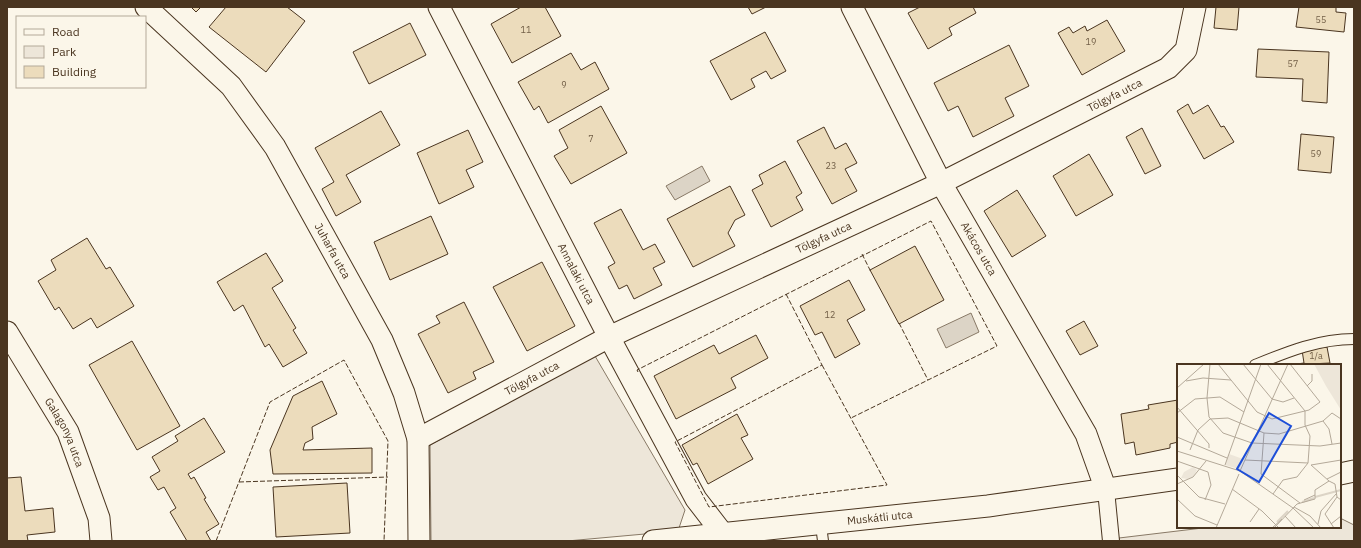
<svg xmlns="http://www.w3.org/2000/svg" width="1361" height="548" viewBox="0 0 1361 548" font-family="'IBM Plex Sans',sans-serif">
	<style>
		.green { fill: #ede6d9; stroke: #887966 }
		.water { fill: #dcd4c6; stroke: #887966 }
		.building { fill: #ecdcbc; stroke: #4a3520 }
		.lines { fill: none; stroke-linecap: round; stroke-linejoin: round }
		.service-casing { stroke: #4a3520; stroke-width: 12 }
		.pedestrian-casing { stroke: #4a3520; stroke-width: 18 }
		.minor-casing { stroke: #4a3520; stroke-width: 23 }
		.service { stroke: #fbf6e9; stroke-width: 10 }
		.pedestrian { stroke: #fbf6e9; stroke-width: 16 }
		.minor { stroke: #fbf6e9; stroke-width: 21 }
		.fence { stroke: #4a3520; stroke-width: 1; stroke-dasharray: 5 2; stroke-linecap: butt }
		.labels { text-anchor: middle; stroke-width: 3; stroke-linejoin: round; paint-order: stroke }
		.number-label { font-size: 9px; fill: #725f47 }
		.street-label { font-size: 11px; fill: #4a3520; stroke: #fbf6e9 }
		.inset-river { fill: none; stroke: #dcd4c6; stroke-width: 2 }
		.inset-road { fill: none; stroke: #b4a999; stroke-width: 1 }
		.view { fill: #1d4ed8; fill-opacity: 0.15; stroke: #1d4ed8; stroke-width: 2 }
		.inset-edge { fill: none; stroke: #4a3520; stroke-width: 2 }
	</style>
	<rect width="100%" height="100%" fill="#fbf6e9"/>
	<g class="green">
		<polygon points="595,356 685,510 678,531 567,541 431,541 430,445"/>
		<polygon points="1340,518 1354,525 1354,541 1119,541 1119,538 1211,527 1340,527"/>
	</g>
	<g class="water">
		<polygon points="702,166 710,181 675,200 666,186"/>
		<polygon points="971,313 979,332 946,348 937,329"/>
	</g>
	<g class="building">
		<polygon points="191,7 201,7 196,12"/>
		<polygon points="226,7 287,7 305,21 266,72 209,27"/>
		<polygon points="521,7 545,7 561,36 512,63 491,24"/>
		<polygon points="748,7 766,7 752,14"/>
		<polygon points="920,7 973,7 976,13 949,28 952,35 928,49 908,13"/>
		<polygon points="1216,7 1239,7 1237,30 1214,28"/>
		<polygon points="1299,7 1336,7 1336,12 1346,13 1344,32 1296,27"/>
		<polygon points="1107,20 1125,51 1082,75 1058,33 1069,27 1073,33 1085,26 1087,31"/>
		<polygon points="410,23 426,55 369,84 353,52"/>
		<polygon points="765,32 786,71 771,79 766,71 751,79 755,87 731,100 710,61"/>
		<polygon points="1009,45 1029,86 1005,98 1014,116 973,137 958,106 948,111 934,83"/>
		<polygon points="1258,49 1329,52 1327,103 1302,101 1303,79 1256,77"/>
		<polygon points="571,53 581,70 595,62 609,89 548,123 539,106 534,110 518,82"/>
		<polygon points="1188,104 1193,114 1208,105 1221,127 1224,126 1234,142 1204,159 1177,111"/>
		<polygon points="601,106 627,153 571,184 554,156 568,148 559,130"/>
		<polygon points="381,111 400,145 346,175 361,202 336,216 322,189 334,182 315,148"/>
		<polygon points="824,127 835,149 846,143 857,163 845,169 857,191 832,204 797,141"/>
		<polygon points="1142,128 1161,166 1145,174 1126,137"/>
		<polygon points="468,130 483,162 466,170 474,187 439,204 417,153"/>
		<polygon points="1301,134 1334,137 1331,173 1298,170"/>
		<polygon points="1089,154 1113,195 1076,216 1053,176"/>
		<polygon points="785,161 802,193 796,197 803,210 771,227 752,190 763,184 759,175"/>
		<polygon points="730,186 745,215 735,220 728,233 735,246 693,267 667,219"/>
		<polygon points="1017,190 1046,236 1012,257 984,211"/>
		<polygon points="621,209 643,250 655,244 665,262 653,268 662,285 634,299 627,285 619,289 608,267 615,263 594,223"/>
		<polygon points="431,216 448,254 390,280 374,242"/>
		<polygon points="87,238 106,269 110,267 134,306 97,328 91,318 73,329 59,307 55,310 38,281 56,270 51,260"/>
		<polygon points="915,246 944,300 899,324 870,270"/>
		<polygon points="266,253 283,281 272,288 296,328 293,330 307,353 283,367 269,344 265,347 243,305 234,311 217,282"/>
		<polygon points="542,262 575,326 527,351 493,287"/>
		<polygon points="849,280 865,310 847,320 860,344 835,358 822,332 815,335 800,306"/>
		<polygon points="464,302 494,362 473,372 476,379 448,393 418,334 440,323 436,316"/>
		<polygon points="1084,321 1098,346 1080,355 1066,331"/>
		<polygon points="756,335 768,358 731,378 736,388 676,419 654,376 714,345 719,354"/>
		<polygon points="132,341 180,426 137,450 89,365"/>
		<polygon points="1327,347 1330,363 1289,365 1304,363 1302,350"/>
		<polygon points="322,381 337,414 312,427 313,439 305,443 303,450 372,448 372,473 273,474 270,450 293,396"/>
		<polygon points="1178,400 1178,442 1170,444 1170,448 1136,455 1134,442 1125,444 1121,414 1149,409 1148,405"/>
		<polygon points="737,414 748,435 741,438 753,459 708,484 697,463 693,465 682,445"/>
		<polygon points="204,418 225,452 188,474 191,479 194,477 206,498 204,499 219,524 206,532 211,541 187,541 170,512 176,508 164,487 158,490 150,477 160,471 152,457 178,441 175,436"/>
		<polygon points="21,477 25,511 53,508 55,532 27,535 28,541 7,541 7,478"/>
		<polygon points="347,483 350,533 276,537 273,487"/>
	</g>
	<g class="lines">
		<g class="service-casing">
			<g id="service">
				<path d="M 1255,365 C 1287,352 1318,339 1354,339"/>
				<polyline points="821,525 823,541"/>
			</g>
		</g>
		<g class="pedestrian-casing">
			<polyline id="pedestrian" points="1106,490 1111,541"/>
		</g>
		<g class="minor-casing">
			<g id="minor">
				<path id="s1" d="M 146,7 L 231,86 L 275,147 L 382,340 L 404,393 L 418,439 L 419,541"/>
				<path id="s2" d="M 439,7 L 609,337 L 696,499 L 723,534 L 724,541"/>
				<path id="s3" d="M 852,7 L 941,183 L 1086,434 L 1106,490"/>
				<path id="s4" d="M 7,332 L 68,432 L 99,518 L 101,541"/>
				<path id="s5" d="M 418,439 L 609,337 L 941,183 L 1168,68 L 1186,50 L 1195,7"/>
				<polyline points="1340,474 1354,471"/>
				<path id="s6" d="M 653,541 L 988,506 L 1178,479"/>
			</g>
		</g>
		<use href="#service" class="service"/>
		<use href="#pedestrian" class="pedestrian"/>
		<use href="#minor" class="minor"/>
		<g class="fence">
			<polyline points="862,254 871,272"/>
			<polyline points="786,294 822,365"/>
			<polyline points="899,323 928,380"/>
			<polygon points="822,365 887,485 709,507 675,442"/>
			<polyline points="638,372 637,370 931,221 997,346 851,418"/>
			<polyline points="239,482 388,477"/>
			<polyline points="216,541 270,402 344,360 388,441 384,541"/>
		</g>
	</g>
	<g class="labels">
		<g class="number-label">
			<text x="1321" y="23">55</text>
			<text x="526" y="33">11</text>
			<text x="1091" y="45">19</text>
			<text x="1293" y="67">57</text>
			<text x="564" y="88">9</text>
			<text x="591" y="142">7</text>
			<text x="1316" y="157">59</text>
			<text x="831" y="169">23</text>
			<text x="830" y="318">12</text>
			<text x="1316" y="359">1/a</text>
		</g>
		<g class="street-label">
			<text dy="4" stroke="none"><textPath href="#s5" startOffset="777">Tölgyfa utca</textPath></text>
			<text dy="4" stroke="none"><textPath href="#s5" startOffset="453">Tölgyfa utca</textPath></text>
			<text dy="4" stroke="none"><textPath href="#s3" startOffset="273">Akácos utca</textPath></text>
			<text dy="4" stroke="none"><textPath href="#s1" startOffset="310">Juharfa utca</textPath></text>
			<text dy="4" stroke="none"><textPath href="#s2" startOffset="300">Annalaki utca</textPath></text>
			<text dy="4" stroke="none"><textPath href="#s5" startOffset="129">Tölgyfa utca</textPath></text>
			<text dy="4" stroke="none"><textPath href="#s4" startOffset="116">Galagonya utca</textPath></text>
			<text dy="4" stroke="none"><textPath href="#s6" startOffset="228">Muskátli utca</textPath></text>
		</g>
	</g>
	<g transform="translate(1177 364)">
		<rect width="164" height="164" fill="#fbf6e9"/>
		<path d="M 137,0 L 164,0 L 164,46 L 149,22 ZM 52,90 L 66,95 L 62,105 L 48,101 ZM 16,103 L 20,106 L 17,112 L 11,115 L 4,114 L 7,108 Z" fill="#ede6d9"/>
		<path class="inset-river" d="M 138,133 L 164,126M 125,138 L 137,134M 100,158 L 111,147"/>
		<path class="inset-road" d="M 33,0 L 30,34 L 32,53 L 46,69 L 75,79 L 143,82 L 164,79M 41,0 L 80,48 L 95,55 L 132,46 L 143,38 L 113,0M 66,0 L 95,35 L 106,38 L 117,34M 90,0 L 128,47 L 128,61 L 133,72 L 131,99 L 120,113 L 106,116 L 96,130M 9,17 L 26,14 L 54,16M 130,22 L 135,17 L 135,10M 0,24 L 27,0M 0,43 L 32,80 L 32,84M 0,49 L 18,35 L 43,33 L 67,48M 146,57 L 152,65 L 155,80M 21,66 L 33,55 L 51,54 L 87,69 L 102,70 L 146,57 L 155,49 L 164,55M 87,69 L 84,110 L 123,139M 0,73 L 50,94M 13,86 L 21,66M 0,87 L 63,107 L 116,144 L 137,164M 68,96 L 131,99M 0,97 L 31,108 L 34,121 L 28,136M 48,101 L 84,0M 134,101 L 164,96M 134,101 L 152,117M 63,107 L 111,0M 0,111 L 22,133 L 48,140M 150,115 L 164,108M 0,120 L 16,113 L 29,97M 55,125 L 85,147 L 102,164M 0,135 L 18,152 L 40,161M 127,136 L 138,131M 117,143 L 133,152 L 144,164M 108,152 L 119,164M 73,158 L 82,145M 141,160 L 144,147 L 159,130M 154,160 L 164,152M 39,164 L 62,110M 95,164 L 105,155M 97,164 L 120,140 L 138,135 L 138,126 L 152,117 L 158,120 L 160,133 L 164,136M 157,164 L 148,150 L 160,133"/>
		<path class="view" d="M 92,49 L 114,62 L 82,118 L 60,105 Z"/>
		<rect width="164" height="164" class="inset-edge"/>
	</g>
	<rect width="1361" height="548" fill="none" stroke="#4a3520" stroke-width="16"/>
	<rect x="16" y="16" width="130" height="72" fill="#fbf6e9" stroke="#b4a999"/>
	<rect x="24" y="29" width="20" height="6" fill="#fbf6e9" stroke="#b4a999"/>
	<text x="52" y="36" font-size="12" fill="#4a3520">Road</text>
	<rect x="24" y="46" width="20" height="12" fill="#ede6d9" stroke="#b4a999"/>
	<text x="52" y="56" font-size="12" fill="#4a3520">Park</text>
	<rect x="24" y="66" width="20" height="12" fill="#ecdcbc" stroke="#b4a999"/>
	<text x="52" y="76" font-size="12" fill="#4a3520">Building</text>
</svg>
